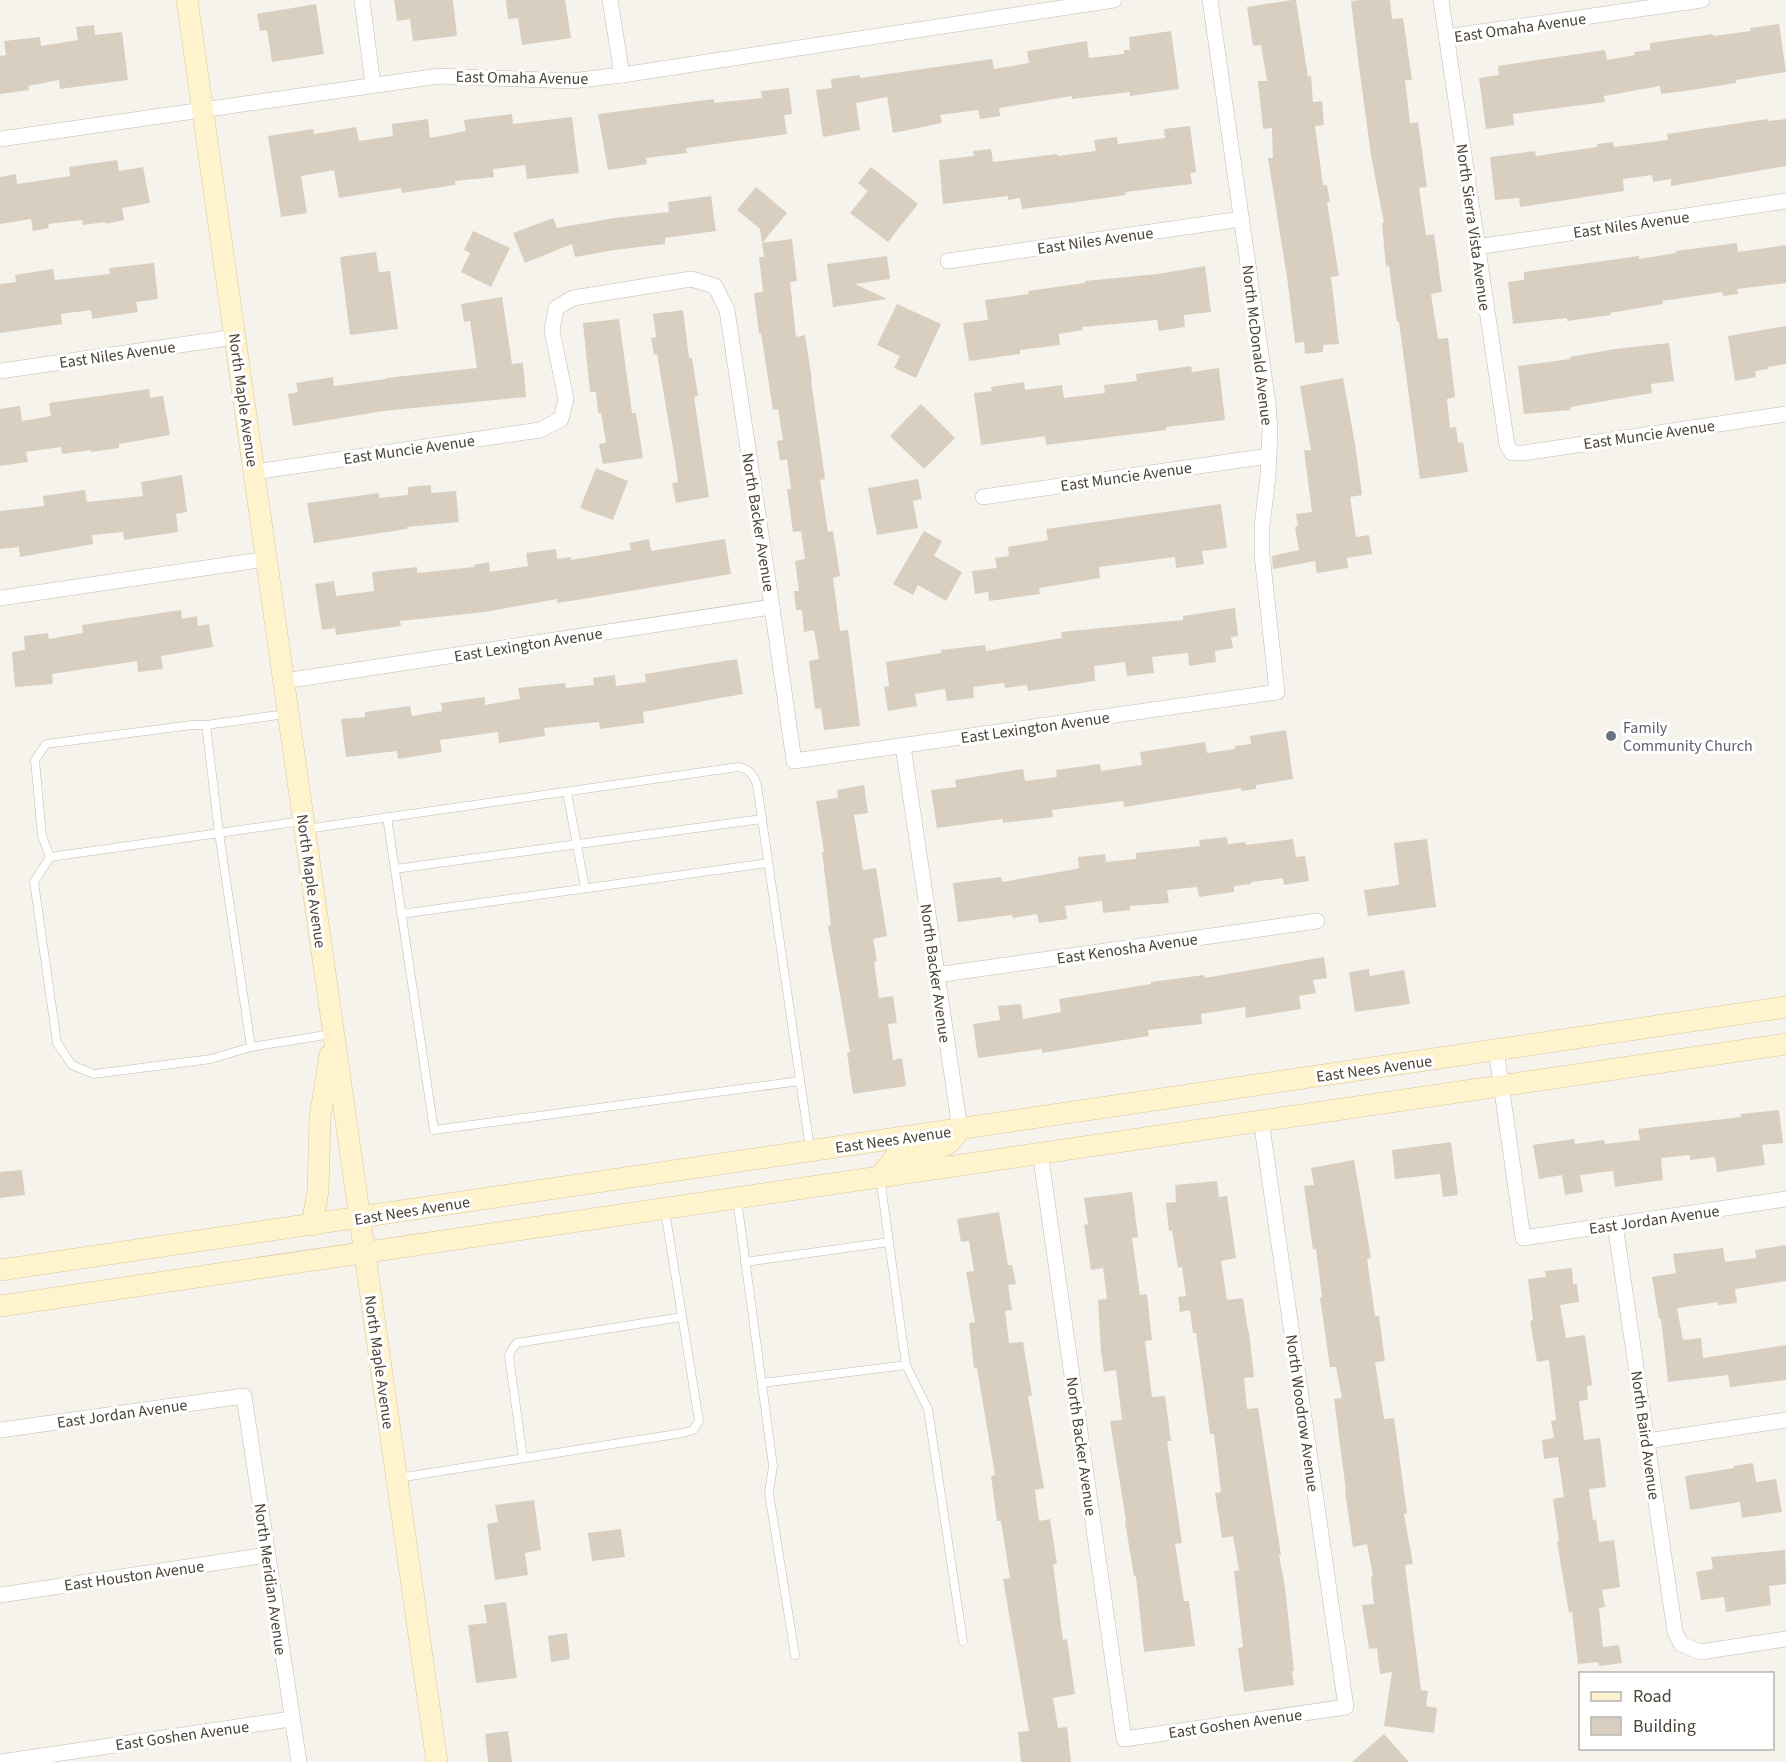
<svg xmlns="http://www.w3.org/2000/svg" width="1786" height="1762" viewBox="0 0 1786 1762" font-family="'Source Sans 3',sans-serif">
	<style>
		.building { fill: #d8cfc1 }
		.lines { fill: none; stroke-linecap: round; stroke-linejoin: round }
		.lane-casing { stroke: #c2bbae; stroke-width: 9 }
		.street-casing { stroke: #c2bbae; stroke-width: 16 }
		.secondary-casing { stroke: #d6c79b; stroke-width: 22 }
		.lane { stroke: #fff; stroke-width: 8 }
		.street { stroke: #fff; stroke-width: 15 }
		.secondary { stroke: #fff3cd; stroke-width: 21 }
		.worship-dot { fill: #6b7280; stroke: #fff; stroke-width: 2 }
		.labels { text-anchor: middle; stroke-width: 6; stroke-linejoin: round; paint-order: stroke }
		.street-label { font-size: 16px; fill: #4b4439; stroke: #fff }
		.worship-label { font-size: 16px; fill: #5b616d; stroke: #fff; text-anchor: start }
	</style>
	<rect width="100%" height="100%" fill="#f6f3ec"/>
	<g class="building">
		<polygon points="394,0 453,0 457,36 413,41 410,19 397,21"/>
		<polygon points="506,0 565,0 571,38 522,45 518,18 508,19"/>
		<polygon points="1292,0 1296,0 1308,77 1311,76 1313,102 1322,101 1324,125 1315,126 1323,185 1327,185 1330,202 1327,202 1339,276 1331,277 1339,344 1323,345 1323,352 1305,354 1304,342 1295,343 1288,284 1268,158 1273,158 1272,128 1263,129 1258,81 1267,81 1261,45 1253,46 1247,7"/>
		<polygon points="1361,0 1390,0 1392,19 1403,18 1412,80 1405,80 1410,123 1418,122 1427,187 1419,188 1426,235 1434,234 1442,292 1431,294 1438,339 1448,338 1455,397 1447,399 1450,428 1456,427 1458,443 1463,442 1468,472 1420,479 1399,322 1397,322 1389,266 1386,267 1382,223 1384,223 1371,155 1358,59 1351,1"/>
		<polygon points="316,4 324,54 272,62 267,30 260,31 257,14"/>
		<polygon points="1779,24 1786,72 1736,80 1736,83 1685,91 1661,94 1660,86 1604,96 1605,102 1513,114 1514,125 1486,129 1479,78 1499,75 1498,66 1605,50 1607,60 1635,55 1634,52 1650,50 1650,43 1713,34 1713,36 1751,31 1750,28"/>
		<polygon points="94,25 95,35 122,32 128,80 60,89 59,80 28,86 29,90 0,94 0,56 6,55 4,41 40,37 41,46 78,40 76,27"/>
		<polygon points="1171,31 1179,89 1130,96 1130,92 1072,99 1072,96 999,108 1000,116 980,119 978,110 940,115 942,123 893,133 887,97 856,103 860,130 823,137 816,90 832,88 831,79 860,75 860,78 992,59 994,69 1029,63 1027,51 1087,41 1089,58 1124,54 1124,50 1130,50 1129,37"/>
		<polygon points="789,88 792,114 784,115 787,134 686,148 687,153 646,158 647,164 608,170 598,114 714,99 714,103 762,98 761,91"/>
		<polygon points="512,114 513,124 572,117 579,173 527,179 525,165 493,169 494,177 455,181 455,185 402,193 401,188 339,198 334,170 301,176 307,213 281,217 268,136 313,129 314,134 356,127 359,141 393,136 392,124 428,119 430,138 466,131 464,120"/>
		<polygon points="1767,119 1768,121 1786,119 1786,166 1671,186 1671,179 1653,182 1652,175 1623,179 1624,191 1520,207 1519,198 1495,200 1490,157 1535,151 1536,156 1597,147 1597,144 1613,142 1614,147 1668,140 1667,134"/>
		<polygon points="1190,126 1196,172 1190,173 1192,184 1125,192 1126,195 1077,202 1022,209 1020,198 1008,200 1008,196 943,204 939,160 974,156 973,151 991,149 993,162 1057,154 1058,156 1096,151 1094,140 1117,137 1118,144 1165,138 1164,129"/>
		<polygon points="117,160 119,171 143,167 150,203 122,208 124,220 105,224 105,222 83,225 82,220 48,224 49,228 33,231 31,219 0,224 0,177 16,174 17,184 70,176 69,167"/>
		<polygon points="871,167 918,204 888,242 850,213 868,191 858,183"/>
		<polygon points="756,187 787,213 762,243 792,239 797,281 790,282 796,337 805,335 812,380 811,380 825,479 820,480 828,532 833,531 840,576 833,578 840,631 848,630 860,726 824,730 821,708 815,709 809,661 819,659 814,630 804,632 802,610 796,610 794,591 799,591 795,561 805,559 801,531 793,532 787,489 791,489 787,459 780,461 777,441 783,440 778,409 773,410 761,333 759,334 754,293 763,292 759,257 764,257 760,229 737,210"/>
		<polygon points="711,196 716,231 665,238 665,244 614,250 575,257 572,244 525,263 513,233 553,218 557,228 614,218 669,212 668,202"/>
		<polygon points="473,231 510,248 491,287 461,272 470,253 464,250"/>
		<polygon points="1737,243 1738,252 1786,245 1786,283 1737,289 1738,294 1723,296 1722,292 1662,301 1663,304 1610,313 1611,315 1567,321 1567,318 1513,324 1508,282 1524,280 1524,272 1639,256 1639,259 1676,253 1676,251"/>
		<polygon points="376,252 379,272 390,271 398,329 350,335 340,257"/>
		<polygon points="887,256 890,279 855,284 887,299 833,307 827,264"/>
		<polygon points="154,263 158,299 136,302 138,312 92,319 91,310 61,314 62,324 0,333 0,284 16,282 15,275 53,269 55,280 110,274 109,268"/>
		<polygon points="1205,266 1211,312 1184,315 1185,327 1159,331 1157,320 1082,327 1083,330 1059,334 1060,345 1020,350 1020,354 969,361 963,323 988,320 985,300 1029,294 1028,291 1085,283 1085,281 1157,274"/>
		<polygon points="502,297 512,364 523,363 526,397 383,411 293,426 288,394 298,392 296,383 333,377 334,386 386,379 386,378 477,368 470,321 464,322 461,304"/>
		<polygon points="897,304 941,324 916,378 894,368 900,356 877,345"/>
		<polygon points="683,310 689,358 692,358 698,396 694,397 709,497 676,503 672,483 678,482 675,460 657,354 654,355 651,338 656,337 653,314"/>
		<polygon points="619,319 632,413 636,413 643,458 603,464 599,444 606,443 601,413 598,413 596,392 590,392 583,323"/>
		<polygon points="1786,326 1786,364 1767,367 1768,369 1755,371 1756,377 1735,381 1728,336"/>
		<polygon points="1669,343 1674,381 1651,384 1652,393 1570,407 1571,410 1524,414 1518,366 1570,359 1570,357 1615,349"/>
		<polygon points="1191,366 1192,372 1219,368 1225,420 1166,427 1166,430 1046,445 1045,436 981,445 974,393 992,391 991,387 1024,382 1025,390 1062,385 1064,398 1105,393 1104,385 1137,381 1136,374"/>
		<polygon points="1343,378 1355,444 1362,495 1350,497 1356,537 1369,535 1372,554 1347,558 1348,568 1317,573 1315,561 1273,569 1272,556 1299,550 1295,527 1298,526 1296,514 1312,512 1304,450 1311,450 1300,386"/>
		<polygon points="149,389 150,398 163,396 170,435 119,444 119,448 91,452 91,450 62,454 61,447 26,452 28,462 0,466 0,409 20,406 22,421 51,416 49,403"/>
		<polygon points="921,404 955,438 924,469 890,436"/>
		<polygon points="596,468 628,481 613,520 580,508"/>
		<polygon points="182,475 187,512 176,514 178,532 124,540 123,532 92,535 93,544 20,557 19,547 0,549 0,511 44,506 43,496 85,490 87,502 143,496 141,482"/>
		<polygon points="918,479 922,499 913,501 918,528 877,535 868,488"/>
		<polygon points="431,485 431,493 456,491 459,522 407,527 407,529 314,543 307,503 379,493 379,498 408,495 408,487"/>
		<polygon points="1221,504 1227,548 1202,551 1204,564 1176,568 1175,557 1099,567 1100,578 1039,588 1040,594 989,601 988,592 975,594 972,571 997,568 995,558 1009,556 1008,547 1048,540 1046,529"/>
		<polygon points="924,531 942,541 934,556 962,572 946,601 918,585 913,595 893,584"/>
		<polygon points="649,539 651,551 725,539 731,574 577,600 557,603 557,599 485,612 400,621 401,626 336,635 335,628 322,630 315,584 334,581 336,596 374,591 372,572 417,567 417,573 474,567 474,565 489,562 490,572 528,566 526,553 556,549 557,559 571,557 571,560 631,550 629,543"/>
		<polygon points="1235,608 1238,636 1231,637 1233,648 1215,651 1216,662 1189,666 1188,653 1152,657 1154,673 1127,676 1125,662 1094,666 1095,681 1028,691 1027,685 1005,688 1004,683 973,687 974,698 947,701 945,689 915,694 917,706 888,711 884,687 889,686 886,662 941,653 941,650 985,645 986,651 1062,638 1061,632 1183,620 1183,616"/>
		<polygon points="181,610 182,619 197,616 198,626 209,624 213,647 161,656 163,669 138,672 137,661 52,674 53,684 15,687 12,652 25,650 24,636 48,633 49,639 83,633 82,625"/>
		<polygon points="737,659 743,694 643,712 644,723 600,729 599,722 544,728 545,736 499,743 498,732 440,740 442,752 398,759 397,751 346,757 341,719 365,717 365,712 410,706 412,716 442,711 441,703 485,697 485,705 520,699 518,688 565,683 566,688 594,685 593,678 615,675 616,686 646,682 645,674"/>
		<polygon points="1286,730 1293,779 1256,785 1256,789 1241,791 1241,788 1124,807 1123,801 1052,810 1053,817 1003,823 1003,819 937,828 931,790 956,787 955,780 1023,769 1025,781 1057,777 1056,770 1100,764 1101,771 1142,765 1140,752 1205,742 1207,753 1235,749 1235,746 1251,744 1250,736"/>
		<polygon points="864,785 868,813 854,815 863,870 876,868 887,936 873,939 877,961 874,962 879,998 893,996 897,1023 888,1024 893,1060 902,1058 906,1086 853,1094 847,1053 850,1052 828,926 831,925 822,852 824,852 816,801 838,798 837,790"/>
		<polygon points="1227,837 1228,844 1245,842 1246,845 1293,839 1296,857 1305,856 1309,881 1284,885 1283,878 1251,882 1251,884 1234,886 1234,892 1199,897 1197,887 1167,890 1169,903 1130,906 1130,910 1103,913 1102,901 1065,906 1067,919 1039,923 1037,914 1013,918 1012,915 958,922 953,883 1001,877 1002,882 1071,870 1079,868 1078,857 1105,854 1106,862 1136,859 1136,853 1200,846 1199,840"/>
		<polygon points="1427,839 1436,907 1368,916 1364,890 1399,885 1394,843"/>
		<polygon points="1324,957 1327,978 1313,980 1316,993 1299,996 1301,1009 1246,1018 1245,1007 1201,1014 1202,1024 1148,1030 1149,1036 1042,1053 1042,1049 978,1058 973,1024 1000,1020 998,1006 1021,1004 1023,1019 1061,1012 1059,999 1151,984 1151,982 1204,975 1205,978"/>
		<polygon points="1369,969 1370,976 1404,970 1410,1004 1355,1012 1349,972"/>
		<polygon points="1779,1110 1783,1143 1762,1145 1765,1165 1717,1172 1715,1157 1690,1160 1690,1155 1661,1158 1663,1180 1615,1187 1613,1171 1580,1175 1583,1192 1565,1195 1562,1175 1539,1179 1533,1145 1574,1139 1575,1144 1604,1140 1605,1144 1640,1140 1638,1129 1741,1117 1741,1114"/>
		<polygon points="1451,1142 1458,1195 1443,1197 1440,1174 1395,1179 1392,1150"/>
		<polygon points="1354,1160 1371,1258 1367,1259 1375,1316 1379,1316 1385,1361 1375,1362 1384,1419 1394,1418 1407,1513 1404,1514 1413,1564 1405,1565 1421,1690 1428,1691 1426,1706 1437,1708 1434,1733 1384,1726 1392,1672 1380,1674 1377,1648 1369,1649 1362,1605 1374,1604 1371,1577 1373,1576 1367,1544 1353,1547 1345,1491 1346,1491 1334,1399 1342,1398 1336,1367 1330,1367 1320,1298 1322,1297 1316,1249 1313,1250 1304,1186 1314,1185 1311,1168"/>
		<polygon points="22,1170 25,1195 0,1198 0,1172"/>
		<polygon points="1217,1181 1219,1197 1227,1196 1236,1258 1221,1261 1227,1300 1243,1298 1248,1331 1249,1331 1254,1377 1244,1378 1247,1409 1258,1408 1281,1555 1279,1555 1285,1587 1294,1671 1292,1671 1294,1685 1244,1692 1238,1648 1243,1647 1234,1571 1239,1570 1233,1536 1222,1538 1215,1493 1221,1492 1214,1434 1210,1434 1196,1333 1193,1333 1190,1310 1180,1312 1178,1297 1186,1296 1182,1267 1178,1268 1172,1230 1169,1231 1166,1203 1176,1202 1175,1185"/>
		<polygon points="1132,1192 1138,1237 1132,1238 1140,1295 1147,1294 1152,1340 1145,1341 1152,1397 1165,1396 1171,1441 1167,1441 1182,1543 1175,1544 1184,1601 1189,1601 1195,1646 1144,1652 1136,1576 1134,1576 1125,1522 1126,1521 1110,1421 1122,1420 1116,1370 1104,1372 1101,1352 1098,1300 1107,1299 1103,1268 1091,1270 1084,1225 1088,1224 1084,1198"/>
		<polygon points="999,1212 1008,1265 1012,1265 1016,1284 1008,1285 1012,1310 1005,1311 1009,1343 1023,1342 1032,1396 1028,1396 1044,1488 1035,1490 1039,1521 1050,1519 1057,1564 1053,1564 1063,1640 1067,1639 1075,1694 1053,1698 1058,1728 1067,1727 1071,1762 1021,1762 1018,1732 1029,1731 1003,1579 1010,1578 1001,1521 997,1521 991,1476 995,1475 977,1368 974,1368 969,1323 975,1322 966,1272 974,1271 969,1241 961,1242 957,1219"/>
		<polygon points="1786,1245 1786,1281 1735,1289 1737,1303 1718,1305 1718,1302 1677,1308 1683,1340 1701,1338 1703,1358 1786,1345 1786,1380 1730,1387 1728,1375 1668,1382 1661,1319 1659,1319 1652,1277 1676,1273 1673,1254 1723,1248 1725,1262 1756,1258 1755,1250"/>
		<polygon points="1572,1268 1573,1284 1577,1284 1579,1302 1560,1305 1566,1338 1585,1335 1592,1385 1587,1386 1588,1400 1579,1401 1584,1440 1600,1438 1606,1487 1589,1489 1593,1520 1596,1519 1599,1542 1614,1540 1620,1587 1602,1590 1605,1607 1599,1608 1603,1647 1619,1645 1622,1663 1599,1666 1598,1662 1578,1664 1572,1612 1569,1613 1557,1542 1559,1542 1553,1499 1564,1497 1558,1457 1544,1459 1542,1440 1554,1438 1551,1421 1556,1420 1549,1360 1537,1362 1530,1321 1533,1320 1528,1279 1546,1277 1545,1271"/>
		<polygon points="1753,1463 1756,1482 1776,1479 1782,1512 1742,1518 1740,1502 1690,1510 1685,1476 1734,1468 1734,1466"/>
		<polygon points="534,1500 541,1550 525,1553 528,1575 495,1580 487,1524 498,1522 495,1505"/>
		<polygon points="621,1529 625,1557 592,1561 588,1533"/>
		<polygon points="1785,1550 1786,1584 1769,1586 1771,1605 1726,1612 1724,1597 1701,1600 1696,1572 1713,1569 1711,1557"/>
		<polygon points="506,1602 517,1678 476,1683 468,1625 487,1623 484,1605"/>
		<polygon points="567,1633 570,1659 551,1662 548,1636"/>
		<polygon points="508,1731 512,1762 488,1762 485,1734"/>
		<polygon points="1384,1734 1409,1762 1352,1762"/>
	</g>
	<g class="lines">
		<g class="lane-casing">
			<g id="lane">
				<polyline points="286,714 206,725 219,833 302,821"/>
				<polyline points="206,725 192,725 46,744 35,760 42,836 50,857 219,833 251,1047"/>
				<polyline points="567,792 585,888"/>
				<polyline points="387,817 434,1130 800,1081"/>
				<path d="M 306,829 L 738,767 C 748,768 754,775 757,785 L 810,1148"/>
				<polyline points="50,857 34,882 57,1043 72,1065 94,1074 211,1059 251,1047 332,1034"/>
				<polyline points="395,869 762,819"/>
				<polyline points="401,914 768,863"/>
				<polyline points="737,1199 773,1466 769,1493 795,1655"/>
				<polyline points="745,1262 889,1242"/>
				<polyline points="906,1365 928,1409 963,1641"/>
				<polyline points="762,1383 906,1365 880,1177"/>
				<polyline points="523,1458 509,1356 512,1349 517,1343 682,1317"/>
				<polyline points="398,1478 683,1433 693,1430 699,1421 665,1211"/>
			</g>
		</g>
		<g class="street-casing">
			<g id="street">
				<polyline points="362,0 373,85"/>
				<polyline points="610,0 622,75"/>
				<polyline points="1441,0 1507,445 1512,453 1523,453 1786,414"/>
				<polyline points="1446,37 1702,0"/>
				<polyline points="0,139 439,76 571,81 622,75 1114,0"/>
				<polyline points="1477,247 1786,201"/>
				<polyline points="948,261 1241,219"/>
				<polyline points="0,371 235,337"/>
				<polyline points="254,472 540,430 561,419 566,399 552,331 556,308 573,298 691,279 715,286 727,310 772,607 794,761 1277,692 1262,555 1262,526 1268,476 1270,430 1268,404 1210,0"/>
				<polyline points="983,497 1269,456"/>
				<polyline points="0,598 266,559"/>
				<polyline points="284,681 772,607"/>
				<polyline points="903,746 960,1129"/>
				<polyline points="936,975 1317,921"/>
				<polyline points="1496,1049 1523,1238 1786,1199"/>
				<polyline points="1040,1152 1124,1739 1346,1707 1261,1120"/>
				<polyline points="1615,1224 1675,1632 1681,1644 1700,1652 1786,1639"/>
				<polyline points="0,1430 244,1396 299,1762"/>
				<polyline points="1647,1441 1786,1420"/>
				<polyline points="0,1595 267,1555"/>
				<polyline points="1,1762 291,1719"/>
			</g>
		</g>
		<g class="secondary-casing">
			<g id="secondary">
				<polyline points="187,0 437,1762"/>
				<path d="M 880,1177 L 895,1157 C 921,1152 946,1155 960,1129"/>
				<polyline points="312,1225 318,1191 320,1117 330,1055"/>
				<polyline points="0,1270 1786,1007"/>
				<polyline points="0,1306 1786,1044"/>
			</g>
		</g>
		<use href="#lane" class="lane"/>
		<use href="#street" class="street"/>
		<use href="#secondary" class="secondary"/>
	</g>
	<circle class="worship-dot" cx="1611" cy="736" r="6"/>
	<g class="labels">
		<g class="street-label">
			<text transform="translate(1520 27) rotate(-8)" y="6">East Omaha Avenue</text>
			<text transform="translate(522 77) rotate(1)" y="6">East Omaha Avenue</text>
			<text transform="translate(1631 224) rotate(-8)" y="6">East Niles Avenue</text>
			<text transform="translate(1474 227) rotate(82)" y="6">North Sierra Vista Avenue</text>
			<text transform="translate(1095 240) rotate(-8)" y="6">East Niles Avenue</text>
			<text transform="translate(1258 345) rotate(83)" y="6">North McDonald Avenue</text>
			<text transform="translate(117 354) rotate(-8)" y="6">East Niles Avenue</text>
			<text transform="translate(244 400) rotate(82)" y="6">North Maple Avenue</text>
			<text transform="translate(1649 434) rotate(-8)" y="6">East Muncie Avenue</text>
			<text transform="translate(409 449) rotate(-8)" y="6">East Muncie Avenue</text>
			<text transform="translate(1126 476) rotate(-8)" y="6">East Muncie Avenue</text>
			<text transform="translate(759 522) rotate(81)" y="6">North Backer Avenue</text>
			<text transform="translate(528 644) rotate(-9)" y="6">East Lexington Avenue</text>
			<text transform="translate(1035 727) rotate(-8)" y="6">East Lexington Avenue</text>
			<text transform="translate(312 881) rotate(82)" y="6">North Maple Avenue</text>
			<text transform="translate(1127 948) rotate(-8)" y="6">East Kenosha Avenue</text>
			<text transform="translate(936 973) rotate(82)" y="6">North Backer Avenue</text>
			<text transform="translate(1374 1068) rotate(-8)" y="6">East Nees Avenue</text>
			<text transform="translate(893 1139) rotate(-8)" y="6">East Nees Avenue</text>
			<text transform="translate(412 1210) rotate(-9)" y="6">East Nees Avenue</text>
			<text transform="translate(1654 1219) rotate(-8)" y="6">East Jordan Avenue</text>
			<text transform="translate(380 1362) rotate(82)" y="6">North Maple Avenue</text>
			<text transform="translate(122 1413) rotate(-8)" y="6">East Jordan Avenue</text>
			<text transform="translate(1303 1413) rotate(82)" y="6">North Woodrow Avenue</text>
			<text transform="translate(1646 1435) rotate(82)" y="6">North Baird Avenue</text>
			<text transform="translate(1082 1446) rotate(82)" y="6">North Backer Avenue</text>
			<text transform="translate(134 1575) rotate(-8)" y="6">East Houston Avenue</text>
			<text transform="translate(271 1579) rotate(82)" y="6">North Meridian Avenue</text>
			<text transform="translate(1235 1723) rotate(-8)" y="6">East Goshen Avenue</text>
			<text transform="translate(182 1735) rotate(-8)" y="6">East Goshen Avenue</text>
		</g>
		<g class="worship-label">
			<text x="1623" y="733">Family<tspan x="1623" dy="18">Community Church</tspan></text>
		</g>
	</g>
	<rect x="1579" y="1672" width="195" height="78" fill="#ffffff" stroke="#b7b4b0" stroke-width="1.5"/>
	<rect x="1591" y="1692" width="30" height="9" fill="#fff3cd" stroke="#b7b4b0" stroke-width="1.5"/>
	<text x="1633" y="1702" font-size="18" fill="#4b4439">Road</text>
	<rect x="1591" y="1717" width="30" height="18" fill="#d8cfc1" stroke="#b7b4b0" stroke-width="1.5"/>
	<text x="1633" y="1732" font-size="18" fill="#4b4439">Building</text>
</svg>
